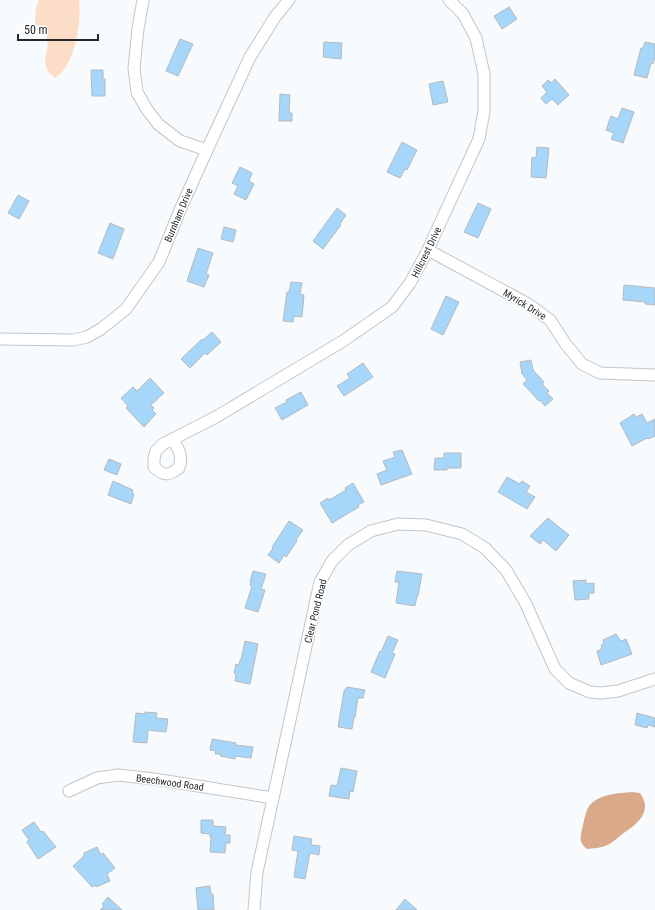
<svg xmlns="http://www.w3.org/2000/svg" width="655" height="910" viewBox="0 0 655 910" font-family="'Roboto Condensed',sans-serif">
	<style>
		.green { fill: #fcddc8 }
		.water { fill: #d9a98a }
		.building { fill: #a7d6fb; stroke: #b6b9bb }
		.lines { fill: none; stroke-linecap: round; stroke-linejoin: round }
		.minor-casing { stroke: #c3c5c7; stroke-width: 13 }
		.minor { stroke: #fff; stroke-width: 11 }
		.labels { text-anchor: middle; stroke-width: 3; stroke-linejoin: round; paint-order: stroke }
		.street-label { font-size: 10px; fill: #262728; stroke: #fff }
	</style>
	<rect width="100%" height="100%" fill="#f8fbfd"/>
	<path class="green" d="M 39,0 L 79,0 C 82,22 75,66 55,78 C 35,64 53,50 46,35 C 44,31 38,27 35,23 L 36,8 Z"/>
	<path class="water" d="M 632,792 L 640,793 C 654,812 636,825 621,835 C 616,839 611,844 605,846 C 600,848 593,848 587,849 C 579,843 580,838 582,829 C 584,822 585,811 590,805 C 600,794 618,793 632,792 Z"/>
	<g class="building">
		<polygon points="509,7 517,19 502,29 494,16"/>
		<polygon points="180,39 193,44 178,76 166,71"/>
		<polygon points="324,42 342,43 341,59 323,57"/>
		<polygon points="645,42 655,44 655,57 653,64 651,63 647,78 634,75 641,48 643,48"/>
		<polygon points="91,70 103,70 103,79 105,79 105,96 92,96"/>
		<polygon points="555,79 569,95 558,105 552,99 546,104 541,98 547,92 542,86 548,80 551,83"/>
		<polygon points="443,81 448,102 433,105 429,84"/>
		<polygon points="280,94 290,95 289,113 292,113 292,121 279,121"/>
		<polygon points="622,108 634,112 623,143 611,139 614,133 606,130 611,116 618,119"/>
		<polygon points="402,142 417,150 407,170 405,169 400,178 387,172"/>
		<polygon points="537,147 549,148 546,178 531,177 532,157 536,158"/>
		<polygon points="240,167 252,173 249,181 254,184 246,200 234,194 238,186 232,183"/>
		<polygon points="18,195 29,201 19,219 8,213"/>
		<polygon points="478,203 491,209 478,238 464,232"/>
		<polygon points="337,208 346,215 340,224 341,225 323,249 313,241"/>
		<polygon points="110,223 124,229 113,259 98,253"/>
		<polygon points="224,227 236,230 233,242 221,239"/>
		<polygon points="198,248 213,253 206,274 209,275 204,287 187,281"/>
		<polygon points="291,282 302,283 300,294 304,295 302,317 294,316 293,322 283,321 287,292 289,292"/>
		<polygon points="624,285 655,288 655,305 645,304 646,302 623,300"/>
		<polygon points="446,296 459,302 443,335 431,329"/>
		<polygon points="212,332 221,342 207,355 205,353 190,368 181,359 202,339 203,340"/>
		<polygon points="531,360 533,370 544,382 542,384 549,391 547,393 553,399 545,406 540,400 539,401 523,384 527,380 522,374 520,362"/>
		<polygon points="363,363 373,377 344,396 337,386 350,378 347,374"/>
		<polygon points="150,378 164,393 151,405 154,408 152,410 156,414 144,427 126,408 128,406 121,398 133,387 137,391"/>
		<polygon points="301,392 308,405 282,420 275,408 287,402 286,400"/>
		<polygon points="634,414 636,417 642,414 647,423 655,419 655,436 648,439 647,438 632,446 620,423"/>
		<polygon points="402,450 412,474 381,485 377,474 387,470 383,461 395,457 393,452"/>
		<polygon points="444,453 461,453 461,468 447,468 447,470 434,470 435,458 444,458"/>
		<polygon points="109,459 121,464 117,475 104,470"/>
		<polygon points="507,477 520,484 522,481 530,486 526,492 535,497 527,509 498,492"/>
		<polygon points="113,481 133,490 132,493 134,494 131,504 108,495"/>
		<polygon points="353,483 364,502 358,505 359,507 332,523 320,503 328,498 329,500 346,490 345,488"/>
		<polygon points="548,518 569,535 556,551 543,540 540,544 530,536"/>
		<polygon points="289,521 303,530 296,540 297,541 286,557 284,555 279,563 268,555 273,548 272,547"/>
		<polygon points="253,571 266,574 261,589 265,590 258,612 245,608 252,586 250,585 251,582 250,582"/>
		<polygon points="397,571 422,574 418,596 417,596 415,606 396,603 399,582 395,582"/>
		<polygon points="586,580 586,584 594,583 594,593 589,593 589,599 575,600 573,581"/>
		<polygon points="616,634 621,641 626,639 632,654 601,665 597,651 602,649 601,645 604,644 603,640"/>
		<polygon points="388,636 398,640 392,653 395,654 385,678 371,672 380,651 381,652"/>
		<polygon points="245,641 258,644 250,684 235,681 236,674 234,673 236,664 239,665 240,660 241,660"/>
		<polygon points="347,687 365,690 363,698 358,698 355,717 354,717 352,729 338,727 344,691"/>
		<polygon points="145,712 157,713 156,718 168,719 166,732 148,730 147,743 133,742 136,713 145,714"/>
		<polygon points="637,713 655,718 655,727 648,725 647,728 635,725"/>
		<polygon points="212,739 236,743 236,745 253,747 251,758 235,756 235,759 220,756 221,754 215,754 216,751 210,750"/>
		<polygon points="341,768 357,771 353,792 350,791 349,799 329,796 331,785 337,786"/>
		<polygon points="201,820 213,820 213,826 226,827 225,835 230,835 230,843 226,843 225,853 210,852 211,837 210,837 210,834 201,833"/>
		<polygon points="34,822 41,832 43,831 56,847 38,859 27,842 29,840 22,830"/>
		<polygon points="294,836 312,839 311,845 320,846 319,855 310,853 305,879 294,877 298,851 292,850"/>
		<polygon points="97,847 101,855 103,853 115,868 107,874 110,881 96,887 95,885 92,887 73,866 84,856 84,853"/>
		<polygon points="210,886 211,894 213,894 214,910 198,910 196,888"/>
		<polygon points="108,897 122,910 100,910 104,906 102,904"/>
		<polygon points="405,899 417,910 396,910"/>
	</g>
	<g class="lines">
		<g class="minor-casing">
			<g id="minor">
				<polyline points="143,0 138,29 134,68 137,92 146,108 158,124 180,141 207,150"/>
				<polyline points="428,250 528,304 550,320 565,343 582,364 600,373 655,375"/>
				<polyline points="0,339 73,340 87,337 101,329 126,309 159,262 180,210 207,150 250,57 275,17 289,0"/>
				<path d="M 172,439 C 179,449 183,456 179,468 C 169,476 163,476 154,467 L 154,458 L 156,451 L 163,444 L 216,417 L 343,341 L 392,307 L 410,283 L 428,250 L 435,234 L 479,139 L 484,111 L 484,74 L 476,38 L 463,14 L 449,0"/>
				<polyline points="69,791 97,778 118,775 154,779 273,798"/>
				<polyline points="254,910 257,872 320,582 332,561 348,545 371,531 398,524 426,525 462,534 485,548 506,570 525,602 555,669 569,683 590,692 601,693 618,691 655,679"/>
			</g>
		</g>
		<use href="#minor" class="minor"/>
	</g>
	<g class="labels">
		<g class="street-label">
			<text transform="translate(178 215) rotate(-67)" y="4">Burnham Drive</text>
			<text transform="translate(426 252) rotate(-64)" y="4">Hillcrest Drive</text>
			<text transform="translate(525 304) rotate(32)" y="4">Myrick Drive</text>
			<text transform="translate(315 611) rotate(-76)" y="4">Clear Pond Road</text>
			<text transform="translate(170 782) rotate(8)" y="4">Beechwood Road</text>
		</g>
	</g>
	<path d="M18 34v6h80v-6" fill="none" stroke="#262728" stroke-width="2"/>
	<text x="24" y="34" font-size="12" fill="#262728" stroke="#ffffff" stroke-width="3" paint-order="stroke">50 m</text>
</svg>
